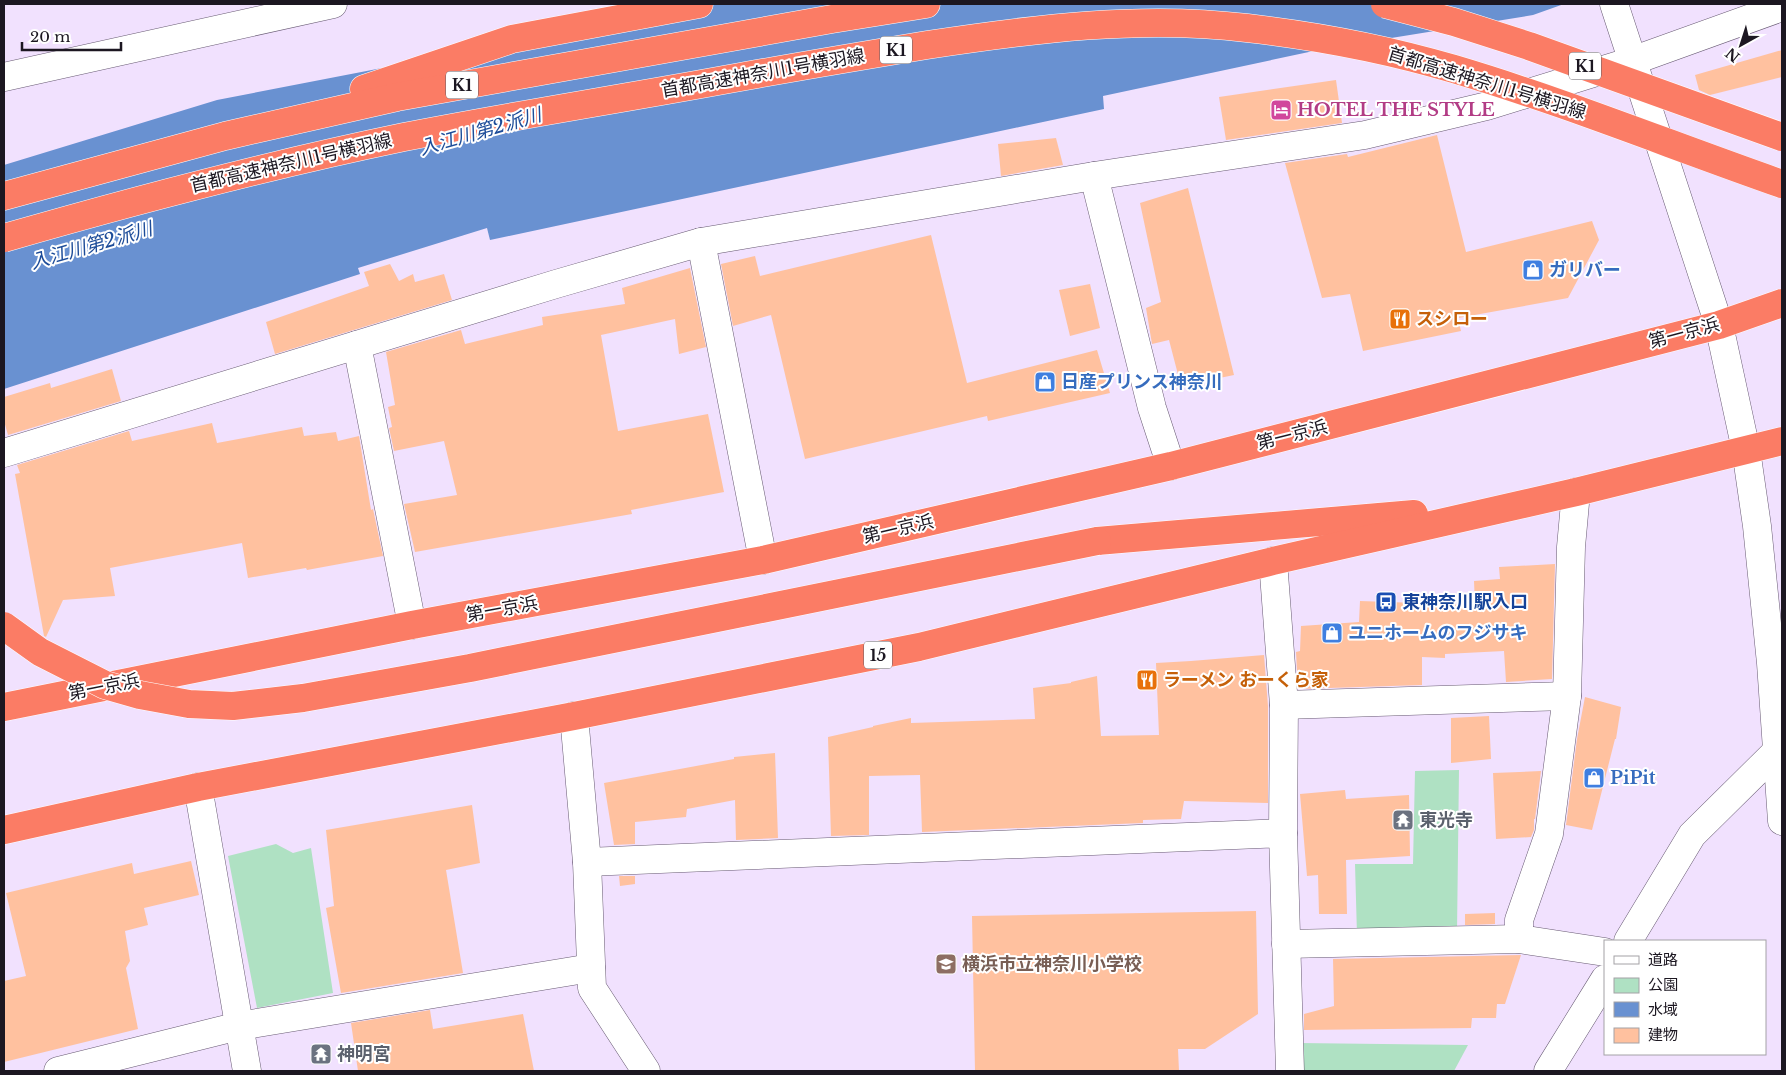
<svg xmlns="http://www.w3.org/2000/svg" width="1786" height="1075" viewBox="0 0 1786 1075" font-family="'Libre Baskerville','Noto Sans JP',serif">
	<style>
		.green { fill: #afe1c3 }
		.water { fill: #6991d1 }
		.building { fill: #ffc19f }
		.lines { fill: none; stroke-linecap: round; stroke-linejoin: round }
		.minor-casing { stroke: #685b73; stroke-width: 29 }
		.highway-casing { stroke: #fff; stroke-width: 29 }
		.minor { stroke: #fff; stroke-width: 28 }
		.highway { stroke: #fb7c65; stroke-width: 28 }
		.highway-bridge-casing { stroke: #fff; stroke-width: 29; stroke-linecap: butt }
		.highway-bridge { stroke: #fb7c65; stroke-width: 28 }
		.labels { text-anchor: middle; stroke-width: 4; stroke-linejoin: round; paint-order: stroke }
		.shield { fill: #fff; stroke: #605d64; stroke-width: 1 }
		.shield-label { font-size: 16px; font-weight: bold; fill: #1c1721 }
		.street-label { font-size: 18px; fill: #1c1721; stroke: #fff }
		.hotel-label { font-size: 18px; font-weight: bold; fill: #b23c85; stroke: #fff; text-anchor: start }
		.shop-label { font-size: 18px; font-weight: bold; fill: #366cbe; stroke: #fff; text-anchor: start }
		.food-label { font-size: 18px; font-weight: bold; fill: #c56008; stroke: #fff; text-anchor: start }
		.transit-label { font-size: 18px; font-weight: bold; fill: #164399; stroke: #fff; text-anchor: start }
		.worship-label { font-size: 18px; font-weight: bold; fill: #5b616d; stroke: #fff; text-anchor: start }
		.education-label { font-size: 18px; font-weight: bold; fill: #785e54; stroke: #fff; text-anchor: start }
		.water-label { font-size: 19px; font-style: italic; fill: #1d4c99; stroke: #fff }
	</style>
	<rect width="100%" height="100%" fill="#f1e1fe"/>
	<g class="green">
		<polygon points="1459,770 1457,932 1357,935 1355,864 1413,864 1415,771"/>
		<polygon points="276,844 293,853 311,848 333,993 257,1008 228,856"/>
		<polygon points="1298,1043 1468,1045 1454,1071 1299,1071"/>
	</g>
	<polygon class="water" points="668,4 1564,4 1533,15 1323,49 1103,96 1104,109 490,240 487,228 358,268 360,274 4,389 4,165 217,100 470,51"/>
	<g class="building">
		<polygon points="1782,50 1782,77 1710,95 1699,90 1695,75"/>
		<polygon points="1336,80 1342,123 1226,140 1219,97"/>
		<polygon points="1437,135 1466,252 1592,221 1599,240 1568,298 1458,318 1461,331 1363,351 1350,294 1322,298 1285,163 1347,154 1348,157"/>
		<polygon points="1056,138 1063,165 1001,176 998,144"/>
		<polygon points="1188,188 1234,375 1181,386 1169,340 1152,344 1146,308 1161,302 1140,203"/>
		<polygon points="931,235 967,383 1097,350 1110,393 988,421 987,416 805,459 771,315 733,326 721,264 755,256 760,276"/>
		<polygon points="390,264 399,281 413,274 415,282 444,274 452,300 275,354 266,322 369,286 364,272"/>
		<polygon points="690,268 706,347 679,354 675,319 601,335 618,431 708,414 724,492 631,510 632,514 415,552 404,504 457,495 444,441 394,451 389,428 392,427 388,407 395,405 386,352 461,330 465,344 543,325 542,317 625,304 622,288"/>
		<polygon points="1090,284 1100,328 1070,336 1059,290"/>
		<polygon points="112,369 121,401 8,435 4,421 4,397 50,383 51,388"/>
		<polygon points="212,423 217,443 302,427 304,436 336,432 338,441 359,436 371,510 373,509 383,556 307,570 306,568 248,578 242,543 110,568 115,596 63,600 46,637 44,636 15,474 20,473 17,465 129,431 132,441"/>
		<polygon points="1555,564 1552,679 1506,682 1504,651 1445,654 1445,658 1422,657 1422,685 1298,689 1296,652 1300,651 1301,626 1359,622 1360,601 1475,605 1474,581 1500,579 1499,567"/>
		<polygon points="1264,655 1268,706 1268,803 1184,801 1181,819 1143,820 1143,823 922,832 920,775 869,776 869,835 831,836 828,737 873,727 873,726 911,718 911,723 1035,719 1033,688 1071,683 1071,682 1097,676 1101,736 1159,735 1156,663 1191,661"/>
		<polygon points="1585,697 1621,707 1616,739 1615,739 1592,830 1566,825 1577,739"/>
		<polygon points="1489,716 1491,759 1451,763 1451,718"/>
		<polygon points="775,753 778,838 736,840 735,800 687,809 686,817 635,822 635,844 614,845 604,783 734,759 734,757"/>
		<polygon points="1541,771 1535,819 1534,819 1534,830 1531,837 1496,839 1493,773"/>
		<polygon points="1345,790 1346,799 1409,795 1410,856 1346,860 1347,914 1319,914 1318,875 1307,876 1300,794"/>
		<polygon points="472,805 480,863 446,870 463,973 341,993 326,908 334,906 326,830"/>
		<polygon points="191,861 199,895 144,908 148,925 125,931 130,961 126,968 138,1029 4,1062 4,981 26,976 6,893 132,863 134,874"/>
		<polygon points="619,876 635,876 635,884 620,886"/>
		<polygon points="1256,911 1258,1014 1205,1049 1178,1049 1179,1071 975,1071 972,916"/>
		<polygon points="1495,913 1495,924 1465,925 1465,914"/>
		<polygon points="1521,955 1505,1004 1497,1004 1496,1018 1472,1018 1471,1028 1304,1030 1304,1014 1334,1006 1333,959"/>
		<polygon points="430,1010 433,1029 523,1014 534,1071 358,1071 351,1023"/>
	</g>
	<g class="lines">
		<g class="minor-casing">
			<g id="minor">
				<polyline points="1614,4 1719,325 1746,450 1757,526 1771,663 1782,821"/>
				<polyline points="4,77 333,4"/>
				<polyline points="1094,176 1152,408 1171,466"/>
				<polyline points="701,242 763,560"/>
				<polyline points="357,345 412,625"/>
				<polyline points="4,453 556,284 701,242 1094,176 1365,135 1487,106 1632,61 1782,7"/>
				<polyline points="1273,561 1284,705 1283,833"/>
				<polyline points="1284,705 1567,696"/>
				<polyline points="574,716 587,862 592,988 646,1071"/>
				<polyline points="198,787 247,1071"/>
				<polyline points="587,862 1283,833 1290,1071"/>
				<polyline points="1519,939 1519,920 1549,834 1567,696 1571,547 1576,492"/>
				<polyline points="1628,941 1692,835 1777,751"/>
				<polyline points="1286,944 1519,939 1605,952"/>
				<polyline points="58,1071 239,1026 591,968"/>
				<polyline points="1548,1071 1605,979"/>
			</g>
		</g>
		<g class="highway-casing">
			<g id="highway">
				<polyline points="364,89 512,39 699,4"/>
				<polyline points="4,196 225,136 397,97 832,19 926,4"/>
				<polyline points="1097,541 1414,514"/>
				<polyline points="4,707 412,625 763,560 1171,466 1719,325 1782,303"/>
				<polyline points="4,830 198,787 574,716 919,647 1273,561 1576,492 1782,441"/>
			</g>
		</g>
		<use href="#minor" class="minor"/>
		<use href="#highway" class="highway"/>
		<g class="highway-bridge-casing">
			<g id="highway-bridge">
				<polyline points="1385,4 1454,22 1529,46 1782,137"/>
				<path d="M 4,238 C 136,200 269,165 404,137 C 511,116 620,99 729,79 C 795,67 861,56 927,45 C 1033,29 1140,15 1247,28 C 1317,36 1386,49 1454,69 C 1565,102 1673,146 1782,184"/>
				<polyline points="4,626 40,652 105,685 140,695 189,704 233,706 303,698 470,668 1097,541"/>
			</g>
		</g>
		<use href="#highway-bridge" class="highway-bridge"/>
	</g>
	<defs>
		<g id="hotel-square" transform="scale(1.125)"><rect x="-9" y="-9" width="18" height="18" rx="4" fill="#d1479c" stroke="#fff"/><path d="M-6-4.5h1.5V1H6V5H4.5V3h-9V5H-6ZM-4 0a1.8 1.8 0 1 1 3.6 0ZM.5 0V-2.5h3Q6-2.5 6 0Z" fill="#fff"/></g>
		<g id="shop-square" transform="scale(1.125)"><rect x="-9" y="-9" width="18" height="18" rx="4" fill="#3f7fe0" stroke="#fff"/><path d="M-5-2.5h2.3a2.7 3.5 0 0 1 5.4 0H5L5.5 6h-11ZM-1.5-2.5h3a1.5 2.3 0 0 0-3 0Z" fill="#fff"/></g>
		<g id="restaurant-square" transform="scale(1.125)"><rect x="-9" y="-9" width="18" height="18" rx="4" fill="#e8710a" stroke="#fff"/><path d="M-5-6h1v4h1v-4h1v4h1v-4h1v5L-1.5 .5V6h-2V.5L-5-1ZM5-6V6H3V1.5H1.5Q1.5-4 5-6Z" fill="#fff"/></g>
		<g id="bus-square" transform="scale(1.125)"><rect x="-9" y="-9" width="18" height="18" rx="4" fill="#1a4fb4" stroke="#fff"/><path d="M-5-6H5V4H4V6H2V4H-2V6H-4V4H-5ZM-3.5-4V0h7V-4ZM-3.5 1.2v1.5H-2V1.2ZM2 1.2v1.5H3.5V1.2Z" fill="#fff"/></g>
		<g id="temple-square" transform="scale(1.125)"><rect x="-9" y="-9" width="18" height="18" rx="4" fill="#6b7280" stroke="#fff"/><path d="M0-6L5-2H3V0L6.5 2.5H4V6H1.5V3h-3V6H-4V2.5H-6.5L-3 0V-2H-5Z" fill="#fff"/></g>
		<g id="school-square" transform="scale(1.125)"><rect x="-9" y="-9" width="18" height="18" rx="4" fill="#8d6e63" stroke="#fff"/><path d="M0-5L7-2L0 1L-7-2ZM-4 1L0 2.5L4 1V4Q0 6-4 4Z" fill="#fff"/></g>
	</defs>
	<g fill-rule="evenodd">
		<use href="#hotel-square" x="1281" y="110"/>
		<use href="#shop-square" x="1533" y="270"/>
		<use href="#restaurant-square" x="1400" y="319"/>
		<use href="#shop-square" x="1045" y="382"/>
		<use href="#bus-square" x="1386" y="602"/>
		<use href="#shop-square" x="1332" y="633"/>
		<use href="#restaurant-square" x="1147" y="680"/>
		<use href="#shop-square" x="1594" y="778"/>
		<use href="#temple-square" x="1403" y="820"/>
		<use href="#school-square" x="946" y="964"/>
		<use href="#temple-square" x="321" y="1054"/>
	</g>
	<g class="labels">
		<g class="shield">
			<rect x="880" y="36.5" width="32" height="27" rx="4"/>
			<rect x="1569" y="52.5" width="32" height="27" rx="4"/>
			<rect x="446" y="71.5" width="32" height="27" rx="4"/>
			<rect x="864" y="641.5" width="28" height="27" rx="4"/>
		</g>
		<g class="shield-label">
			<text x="896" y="56">K1</text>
			<text x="1585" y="72">K1</text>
			<text x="462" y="91">K1</text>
			<text x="878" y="661">15</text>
		</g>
		<g class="street-label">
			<text transform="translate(763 73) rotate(-10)" y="6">首都高速神奈川1号横羽線</text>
			<text transform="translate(1487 83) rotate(17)" y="6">首都高速神奈川1号横羽線</text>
			<text transform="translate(291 163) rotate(-13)" y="6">首都高速神奈川1号横羽線</text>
			<text transform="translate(1684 333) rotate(-15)" y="6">第一京浜</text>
			<text transform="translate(1292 435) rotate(-14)" y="6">第一京浜</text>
			<text transform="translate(898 529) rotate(-13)" y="6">第一京浜</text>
			<text transform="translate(502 609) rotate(-10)" y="6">第一京浜</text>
			<text transform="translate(104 687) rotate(-11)" y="6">第一京浜</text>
		</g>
		<g class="hotel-label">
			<text x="1297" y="116">HOTEL THE STYLE</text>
		</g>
		<g class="shop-label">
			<text x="1549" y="276">ガリバー</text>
			<text x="1061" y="388">日産プリンス神奈川</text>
			<text x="1348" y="639">ユニホームのフジサキ</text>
			<text x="1610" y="784">PiPit</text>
		</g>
		<g class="food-label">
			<text x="1416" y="325">スシロー</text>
			<text x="1163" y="686">ラーメン おーくら家</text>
		</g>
		<g class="transit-label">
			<text x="1402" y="608">東神奈川駅入口</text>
		</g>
		<g class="worship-label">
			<text x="1419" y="826">東光寺</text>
			<text x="337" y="1060">神明宮</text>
		</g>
		<g class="education-label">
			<text x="962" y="970">横浜市立神奈川小学校</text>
		</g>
		<g class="water-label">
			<text transform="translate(480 131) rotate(-16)" y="7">入江川第2派川</text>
			<text transform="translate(91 245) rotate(-16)" y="7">入江川第2派川</text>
		</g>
	</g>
	<rect width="1786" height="1075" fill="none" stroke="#1c1721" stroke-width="10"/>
	<rect x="1604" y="940" width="162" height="115" fill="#ffffff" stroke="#a4a2a6"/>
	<rect x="1614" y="956" width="25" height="8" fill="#ffffff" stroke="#a4a2a6"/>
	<text x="1648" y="965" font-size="15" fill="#1c1721">道路</text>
	<rect x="1614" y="978" width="25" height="15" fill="#afe1c3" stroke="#a4a2a6"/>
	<text x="1648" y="990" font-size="15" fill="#1c1721">公園</text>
	<rect x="1614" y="1002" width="25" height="15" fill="#6991d1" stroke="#a4a2a6"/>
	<text x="1648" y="1015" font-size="15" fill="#1c1721">水域</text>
	<rect x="1614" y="1028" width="25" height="15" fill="#ffc19f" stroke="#a4a2a6"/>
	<text x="1648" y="1040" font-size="15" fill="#1c1721">建物</text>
	<g transform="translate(1741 45) rotate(219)" stroke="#ffffff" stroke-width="4" paint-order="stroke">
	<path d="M0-4L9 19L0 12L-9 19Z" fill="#1c1721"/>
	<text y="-8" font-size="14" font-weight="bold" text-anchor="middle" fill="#1c1721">N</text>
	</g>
	<path d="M22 42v8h99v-8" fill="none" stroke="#1c1721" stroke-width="2.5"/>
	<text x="30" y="42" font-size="15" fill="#1c1721" stroke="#ffffff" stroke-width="4" paint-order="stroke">20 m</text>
</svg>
